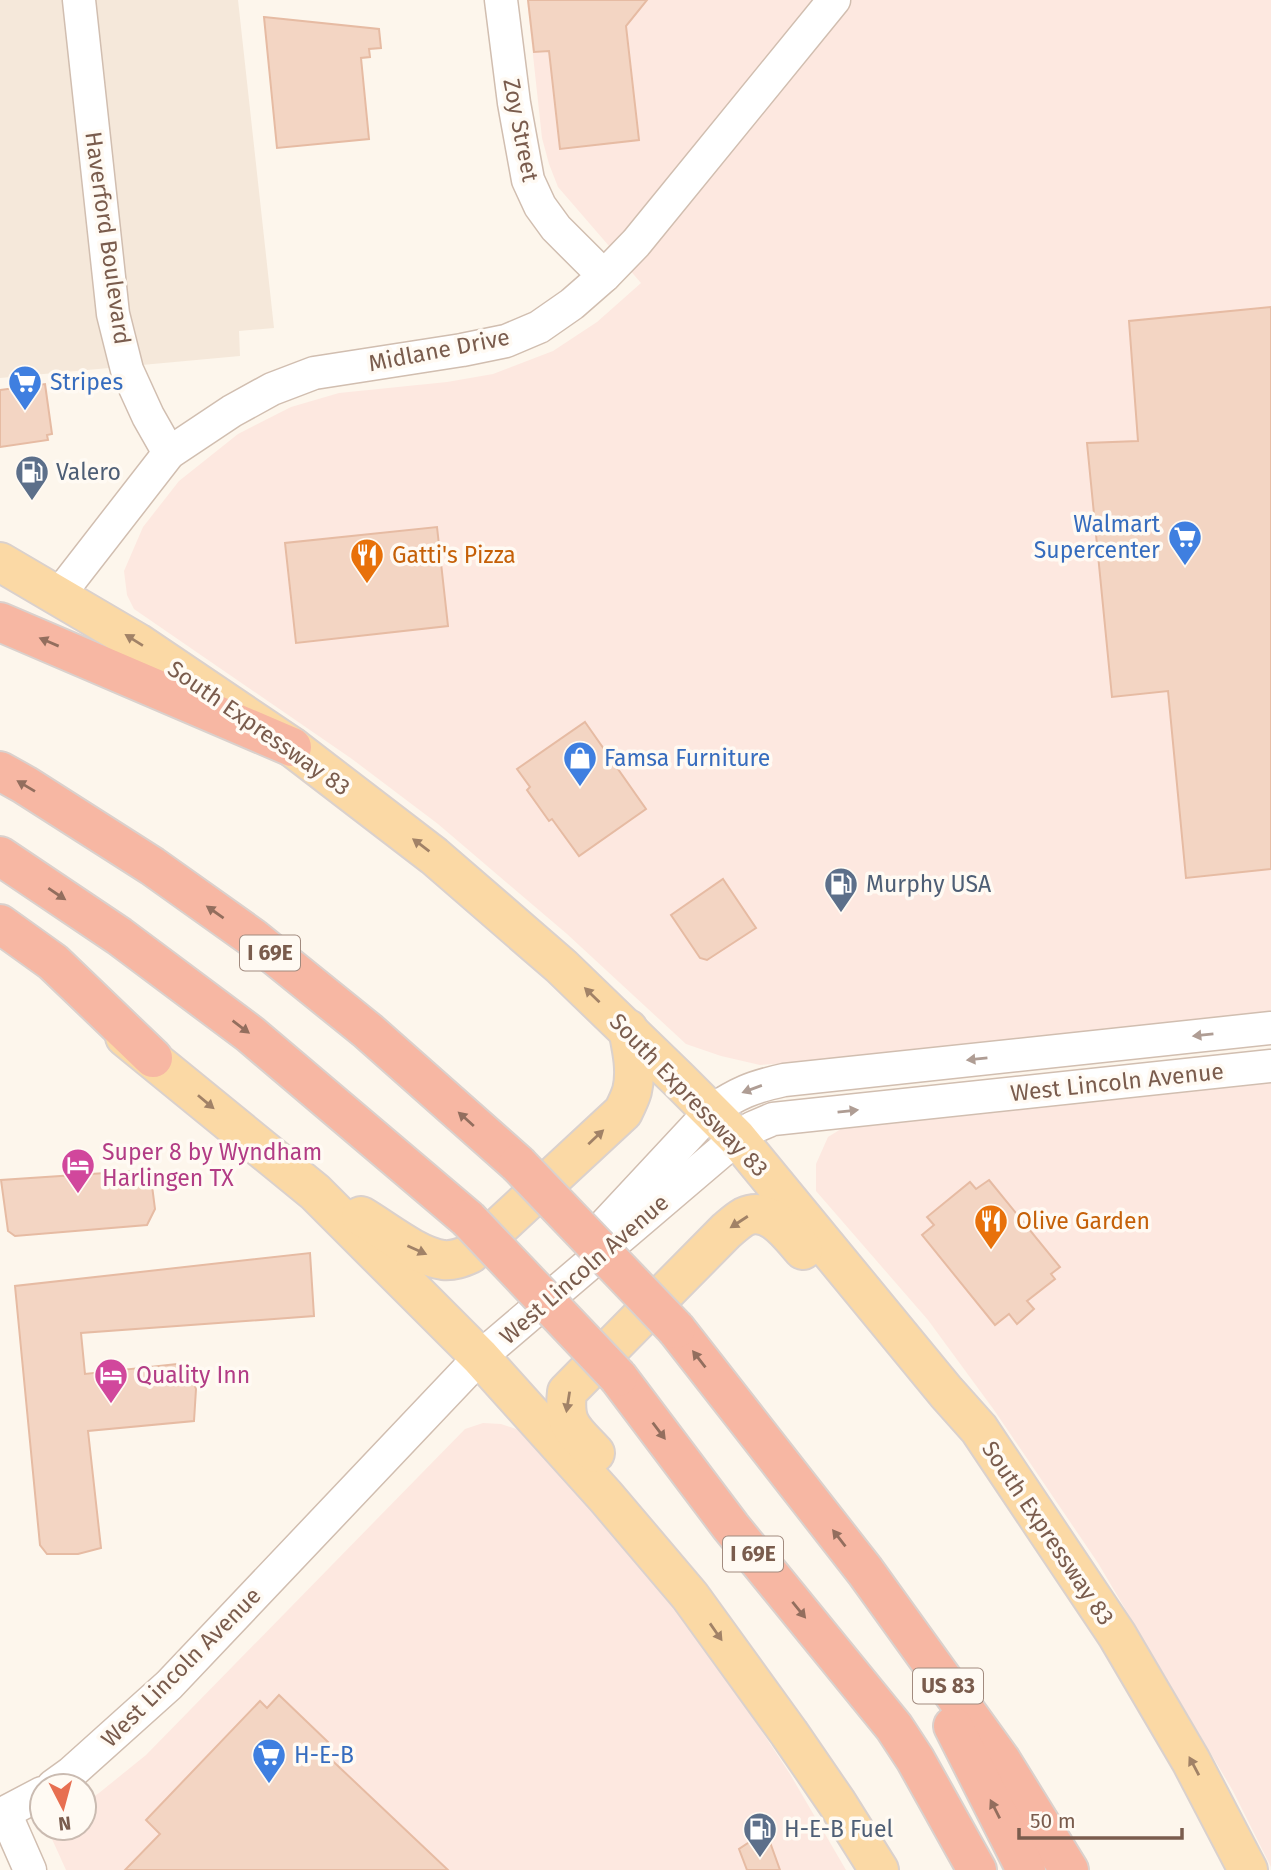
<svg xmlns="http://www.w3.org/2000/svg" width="1271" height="1870" viewBox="0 0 1271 1870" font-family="'Fira Sans',sans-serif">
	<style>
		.residential { fill: #f5e8da }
		.commercial { fill: #fde8e0 }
		.building { fill: #f3d5c3; stroke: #e6bba3; stroke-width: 2 }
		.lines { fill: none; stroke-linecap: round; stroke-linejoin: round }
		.minor-casing { stroke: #d1beb0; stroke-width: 35 }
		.major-casing { stroke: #dad1cd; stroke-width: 42 }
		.highway-casing { stroke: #dad1cd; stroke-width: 42 }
		.minor { stroke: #fff; stroke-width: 32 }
		.major { stroke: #fbd9a5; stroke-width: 38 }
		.highway { stroke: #f7b7a3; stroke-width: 38 }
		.highway-bridge-casing { stroke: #dad1cd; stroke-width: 42; stroke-linecap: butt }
		.highway-bridge { stroke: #f7b7a3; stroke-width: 38 }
		.oneway { fill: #a18267 }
		.oneway2 { fill: #936e5e }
		.oneway3 { fill: #af9d94 }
		.labels { text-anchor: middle; stroke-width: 7; stroke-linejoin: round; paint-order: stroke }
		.shield { fill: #fffaf3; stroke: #a28b7f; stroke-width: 2 }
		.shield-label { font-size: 21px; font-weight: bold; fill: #7a5c4d }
		.street-label { font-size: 23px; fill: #7a5c4d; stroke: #fffaf3 }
		.shop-label { font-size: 23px; fill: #366cbe; stroke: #fffaf3; text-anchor: start }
		.service-label { font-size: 23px; fill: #4e5e75; stroke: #fffaf3; text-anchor: start }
		.food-label { font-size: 23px; fill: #c56008; stroke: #fffaf3; text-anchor: start }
		.hotel-label { font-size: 23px; fill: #b23c85; stroke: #fffaf3; text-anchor: start }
	</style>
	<rect width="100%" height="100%" fill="#fdf6ec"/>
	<polygon class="residential" points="0,0 238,0 274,328 239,331 240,356 0,378"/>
	<g class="commercial">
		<polygon points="527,0 1271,0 1271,1011 884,1057 760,1065 721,1056 686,1044 567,934 438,824 352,759 134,609 127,595 124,571 143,527 179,481 238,434 291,407 339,393 447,382 493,374 553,351 597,322 641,283 558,187 549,164 542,138"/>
		<polygon points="1271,1083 1271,1867 1233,1791 1098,1563 994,1410 928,1320 816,1191 816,1164 828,1137 841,1129"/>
		<polygon points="483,1423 501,1424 525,1432 541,1446 674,1608 719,1666 790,1774 846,1870 66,1870 47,1828 84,1828 84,1803 99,1793 146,1755 465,1429"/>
	</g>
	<g class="building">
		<polygon points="528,0 647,0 626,26 639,140 560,149 549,51 534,52"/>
		<polygon points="264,17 379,29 381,48 369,49 370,57 361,58 369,139 277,148"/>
		<polygon points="1271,307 1271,869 1186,878 1168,691 1112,697 1087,443 1138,441 1129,321"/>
		<polygon points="45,384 52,434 47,435 48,440 0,447 0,390"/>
		<polygon points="437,527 448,626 296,643 285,543"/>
		<polygon points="585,722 646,809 579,856 552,819 549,821 527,790 530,787 517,769"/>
		<polygon points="723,879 756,928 707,960 700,958 671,915"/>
		<polygon points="150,1170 155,1209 147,1225 15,1236 8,1231 1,1180"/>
		<polygon points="989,1180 1060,1267 1051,1274 1055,1279 1027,1301 1034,1309 1017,1324 1009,1314 995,1325 922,1235 934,1225 927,1217 970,1182 976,1189"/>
		<polygon points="310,1253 314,1316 81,1333 85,1374 186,1363 196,1389 194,1421 88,1431 101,1548 78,1554 47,1554 40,1545 15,1286"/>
		<polygon points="279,1695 328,1742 320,1749 448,1870 125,1870 160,1834 146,1820 260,1701 267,1708"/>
		<polygon points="766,1831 780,1870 747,1870 739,1849"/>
	</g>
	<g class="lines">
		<g class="minor-casing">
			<g id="minor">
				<polyline points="79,0 113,314 127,370 148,416 169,453"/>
				<polyline points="501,0 514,103 528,180 540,206 556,228 604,276"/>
				<polyline points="58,596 169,453 232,411 272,389 314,373 462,350 506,341 539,327 572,304 604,276 636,243 834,0"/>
				<path d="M 589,1242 L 711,1111 C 738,1093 752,1087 784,1080 L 1271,1028"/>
				<polyline points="53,1786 71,1773 169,1685 480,1357 737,1138 752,1128 773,1119 1271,1066"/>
				<polyline points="5,1813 30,1870"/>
				<polyline points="0,1815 42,1793"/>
			</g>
		</g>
		<g class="major-casing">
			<g id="major">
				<polyline points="0,562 138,643 292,747 434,856 561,966 679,1080 737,1138 946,1392 979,1429 1117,1635 1191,1761 1248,1870"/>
				<polyline points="125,1037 315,1192 480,1357 606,1497 690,1596 789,1733 837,1803 879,1870"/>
				<path d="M 361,1216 C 385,1230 416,1256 443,1260 C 453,1261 461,1258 470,1254 L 623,1112 C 626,1106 630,1098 632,1091 C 637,1071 632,1049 628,1029"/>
				<path d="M 595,1453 C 574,1430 563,1426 567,1392 L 726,1231 C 732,1226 737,1221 744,1217 C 769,1205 789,1234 803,1250"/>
			</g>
		</g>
		<g class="highway-casing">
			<g id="highway">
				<polyline points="0,622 292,747"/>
				<polyline points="0,771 25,785 152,866 253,938 368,1031 518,1164"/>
				<polyline points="0,856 119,936 250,1034 468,1219"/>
				<polyline points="0,924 53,962 153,1058"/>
				<polyline points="676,1329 865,1571 1001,1760 1069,1870"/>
				<polyline points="618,1377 731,1527 894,1727 915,1759 977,1870"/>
				<polyline points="953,1726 1026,1870"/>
			</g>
		</g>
		<use href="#minor" class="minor"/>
		<use href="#major" class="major"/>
		<use href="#highway" class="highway"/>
		<g class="highway-bridge-casing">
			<g id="highway-bridge">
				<polyline points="518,1164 676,1329"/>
				<polyline points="468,1219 618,1377"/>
			</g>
		</g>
		<use href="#highway-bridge" class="highway-bridge"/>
	</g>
	<defs><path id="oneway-solid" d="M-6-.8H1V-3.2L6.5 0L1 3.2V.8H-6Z" transform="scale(1.75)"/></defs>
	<g class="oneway">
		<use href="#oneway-solid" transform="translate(134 640) rotate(-148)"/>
		<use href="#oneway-solid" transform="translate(421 845) rotate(-143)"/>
		<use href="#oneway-solid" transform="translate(592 995) rotate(-136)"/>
		<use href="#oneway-solid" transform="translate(206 1102) rotate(40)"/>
		<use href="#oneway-solid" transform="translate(596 1137) rotate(-43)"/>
		<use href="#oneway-solid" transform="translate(739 1222) rotate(147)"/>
		<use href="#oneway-solid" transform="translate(417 1250) rotate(24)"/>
		<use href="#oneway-solid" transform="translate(568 1402) rotate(99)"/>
		<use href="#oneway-solid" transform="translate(716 1632) rotate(55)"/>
		<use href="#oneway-solid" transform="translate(1194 1766) rotate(-118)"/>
	</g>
	<g class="oneway2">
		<use href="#oneway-solid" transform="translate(49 642) rotate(-157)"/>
		<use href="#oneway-solid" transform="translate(26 786) rotate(-149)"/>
		<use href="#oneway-solid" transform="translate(57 894) rotate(34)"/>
		<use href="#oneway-solid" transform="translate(215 912) rotate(-145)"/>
		<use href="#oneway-solid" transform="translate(241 1027) rotate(37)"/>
		<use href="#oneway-solid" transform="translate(466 1119) rotate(-138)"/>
		<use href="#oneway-solid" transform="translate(699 1359) rotate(-128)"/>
		<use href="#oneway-solid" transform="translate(659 1431) rotate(53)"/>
		<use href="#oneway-solid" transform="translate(839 1538) rotate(-128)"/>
		<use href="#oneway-solid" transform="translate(799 1610) rotate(51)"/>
		<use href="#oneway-solid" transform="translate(995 1809) rotate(-117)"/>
	</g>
	<g class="oneway3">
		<use href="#oneway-solid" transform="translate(1203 1035) rotate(174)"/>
		<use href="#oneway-solid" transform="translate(977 1059) rotate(174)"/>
		<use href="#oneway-solid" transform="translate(752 1089) rotate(160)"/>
		<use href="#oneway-solid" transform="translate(848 1111) rotate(-6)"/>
	</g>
	<defs>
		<g id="supermarket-pin" transform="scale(1.75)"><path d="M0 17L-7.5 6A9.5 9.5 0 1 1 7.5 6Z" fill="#3f7fe0" stroke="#fffaf3"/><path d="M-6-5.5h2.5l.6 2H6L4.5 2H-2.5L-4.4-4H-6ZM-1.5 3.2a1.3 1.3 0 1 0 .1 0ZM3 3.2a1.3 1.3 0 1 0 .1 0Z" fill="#fff"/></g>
		<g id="fuel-pin" transform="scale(1.75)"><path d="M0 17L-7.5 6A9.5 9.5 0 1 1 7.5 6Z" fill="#5c6f8a" stroke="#fffaf3"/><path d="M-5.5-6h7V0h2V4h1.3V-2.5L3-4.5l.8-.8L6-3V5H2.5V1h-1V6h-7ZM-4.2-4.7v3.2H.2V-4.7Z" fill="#fff"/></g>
		<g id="restaurant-pin" transform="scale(1.75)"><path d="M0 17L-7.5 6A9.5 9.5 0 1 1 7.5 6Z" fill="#e8710a" stroke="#fffaf3"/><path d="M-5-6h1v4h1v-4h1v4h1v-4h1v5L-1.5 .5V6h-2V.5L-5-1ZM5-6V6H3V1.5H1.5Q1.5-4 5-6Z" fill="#fff"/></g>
		<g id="shop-pin" transform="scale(1.75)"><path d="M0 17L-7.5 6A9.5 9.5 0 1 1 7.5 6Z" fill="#3f7fe0" stroke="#fffaf3"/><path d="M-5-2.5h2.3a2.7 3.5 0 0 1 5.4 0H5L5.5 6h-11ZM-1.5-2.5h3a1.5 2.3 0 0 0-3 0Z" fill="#fff"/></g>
		<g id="hotel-pin" transform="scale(1.75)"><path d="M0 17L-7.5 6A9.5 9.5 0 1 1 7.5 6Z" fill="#d1479c" stroke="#fffaf3"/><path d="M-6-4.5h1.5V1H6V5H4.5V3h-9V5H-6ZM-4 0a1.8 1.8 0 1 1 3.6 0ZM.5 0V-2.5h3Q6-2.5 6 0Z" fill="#fff"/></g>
	</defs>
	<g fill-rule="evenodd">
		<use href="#supermarket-pin" x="25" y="382"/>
		<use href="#fuel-pin" x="32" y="472"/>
		<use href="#supermarket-pin" x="1185" y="537"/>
		<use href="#restaurant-pin" x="367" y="555"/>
		<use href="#shop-pin" x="580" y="758"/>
		<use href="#fuel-pin" x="841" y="884"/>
		<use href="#hotel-pin" x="78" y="1165"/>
		<use href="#restaurant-pin" x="991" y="1221"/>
		<use href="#hotel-pin" x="111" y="1375"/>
		<use href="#supermarket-pin" x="269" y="1755"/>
		<use href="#fuel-pin" x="760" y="1829"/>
	</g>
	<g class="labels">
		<g class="shield">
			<rect x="240" y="935.5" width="60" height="35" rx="5"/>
			<rect x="723" y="1536.5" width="60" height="35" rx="5"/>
			<rect x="913" y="1668.5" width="70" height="35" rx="5"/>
		</g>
		<g class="shield-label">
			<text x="270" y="960">I 69E</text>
			<text x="753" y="1561">I 69E</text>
			<text x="948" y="1693">US 83</text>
		</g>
		<g class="street-label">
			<text transform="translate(521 130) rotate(79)" y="8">Zoy Street</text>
			<text transform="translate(108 238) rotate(82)" y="8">Haverford Boulevard</text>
			<text transform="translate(439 350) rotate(-11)" y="8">Midlane Drive</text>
			<text transform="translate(259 728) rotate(35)" y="8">South Expressway 83</text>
			<text transform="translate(1117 1082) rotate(-6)" y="8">West Lincoln Avenue</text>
			<text transform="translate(689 1095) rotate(46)" y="8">South Expressway 83</text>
			<text transform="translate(584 1269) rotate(-41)" y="8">West Lincoln Avenue</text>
			<text transform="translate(1048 1533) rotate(56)" y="8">South Expressway 83</text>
			<text transform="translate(181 1667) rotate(-45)" y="8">West Lincoln Avenue</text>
		</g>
		<g class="shop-label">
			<text x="50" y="390">Stripes</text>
			<text x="1160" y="532" text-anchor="end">Walmart<tspan x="1160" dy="26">Supercenter</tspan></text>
			<text x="604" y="766">Famsa Furniture</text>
			<text x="294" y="1763">H-E-B</text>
		</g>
		<g class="service-label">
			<text x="56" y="480">Valero</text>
			<text x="866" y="892">Murphy USA</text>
			<text x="784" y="1837">H-E-B Fuel</text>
		</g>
		<g class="food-label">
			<text x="392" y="563">Gatti's Pizza</text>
			<text x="1016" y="1229">Olive Garden</text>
		</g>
		<g class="hotel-label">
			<text x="102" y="1160">Super 8 by Wyndham<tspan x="102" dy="26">Harlingen TX</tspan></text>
			<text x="136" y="1383">Quality Inn</text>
		</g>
	</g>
	<g transform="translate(63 1807) rotate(174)"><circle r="33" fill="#fffaf3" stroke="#cabbb1" stroke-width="2"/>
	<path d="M0-5L12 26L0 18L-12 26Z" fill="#e76f51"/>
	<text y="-10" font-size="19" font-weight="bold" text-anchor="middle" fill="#7a5c4d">N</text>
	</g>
	<path d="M1019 1828v10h163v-10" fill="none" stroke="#7a5c4d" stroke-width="3.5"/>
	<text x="1030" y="1828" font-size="21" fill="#7a5c4d" stroke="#fffaf3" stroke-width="5" paint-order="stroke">50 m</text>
</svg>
